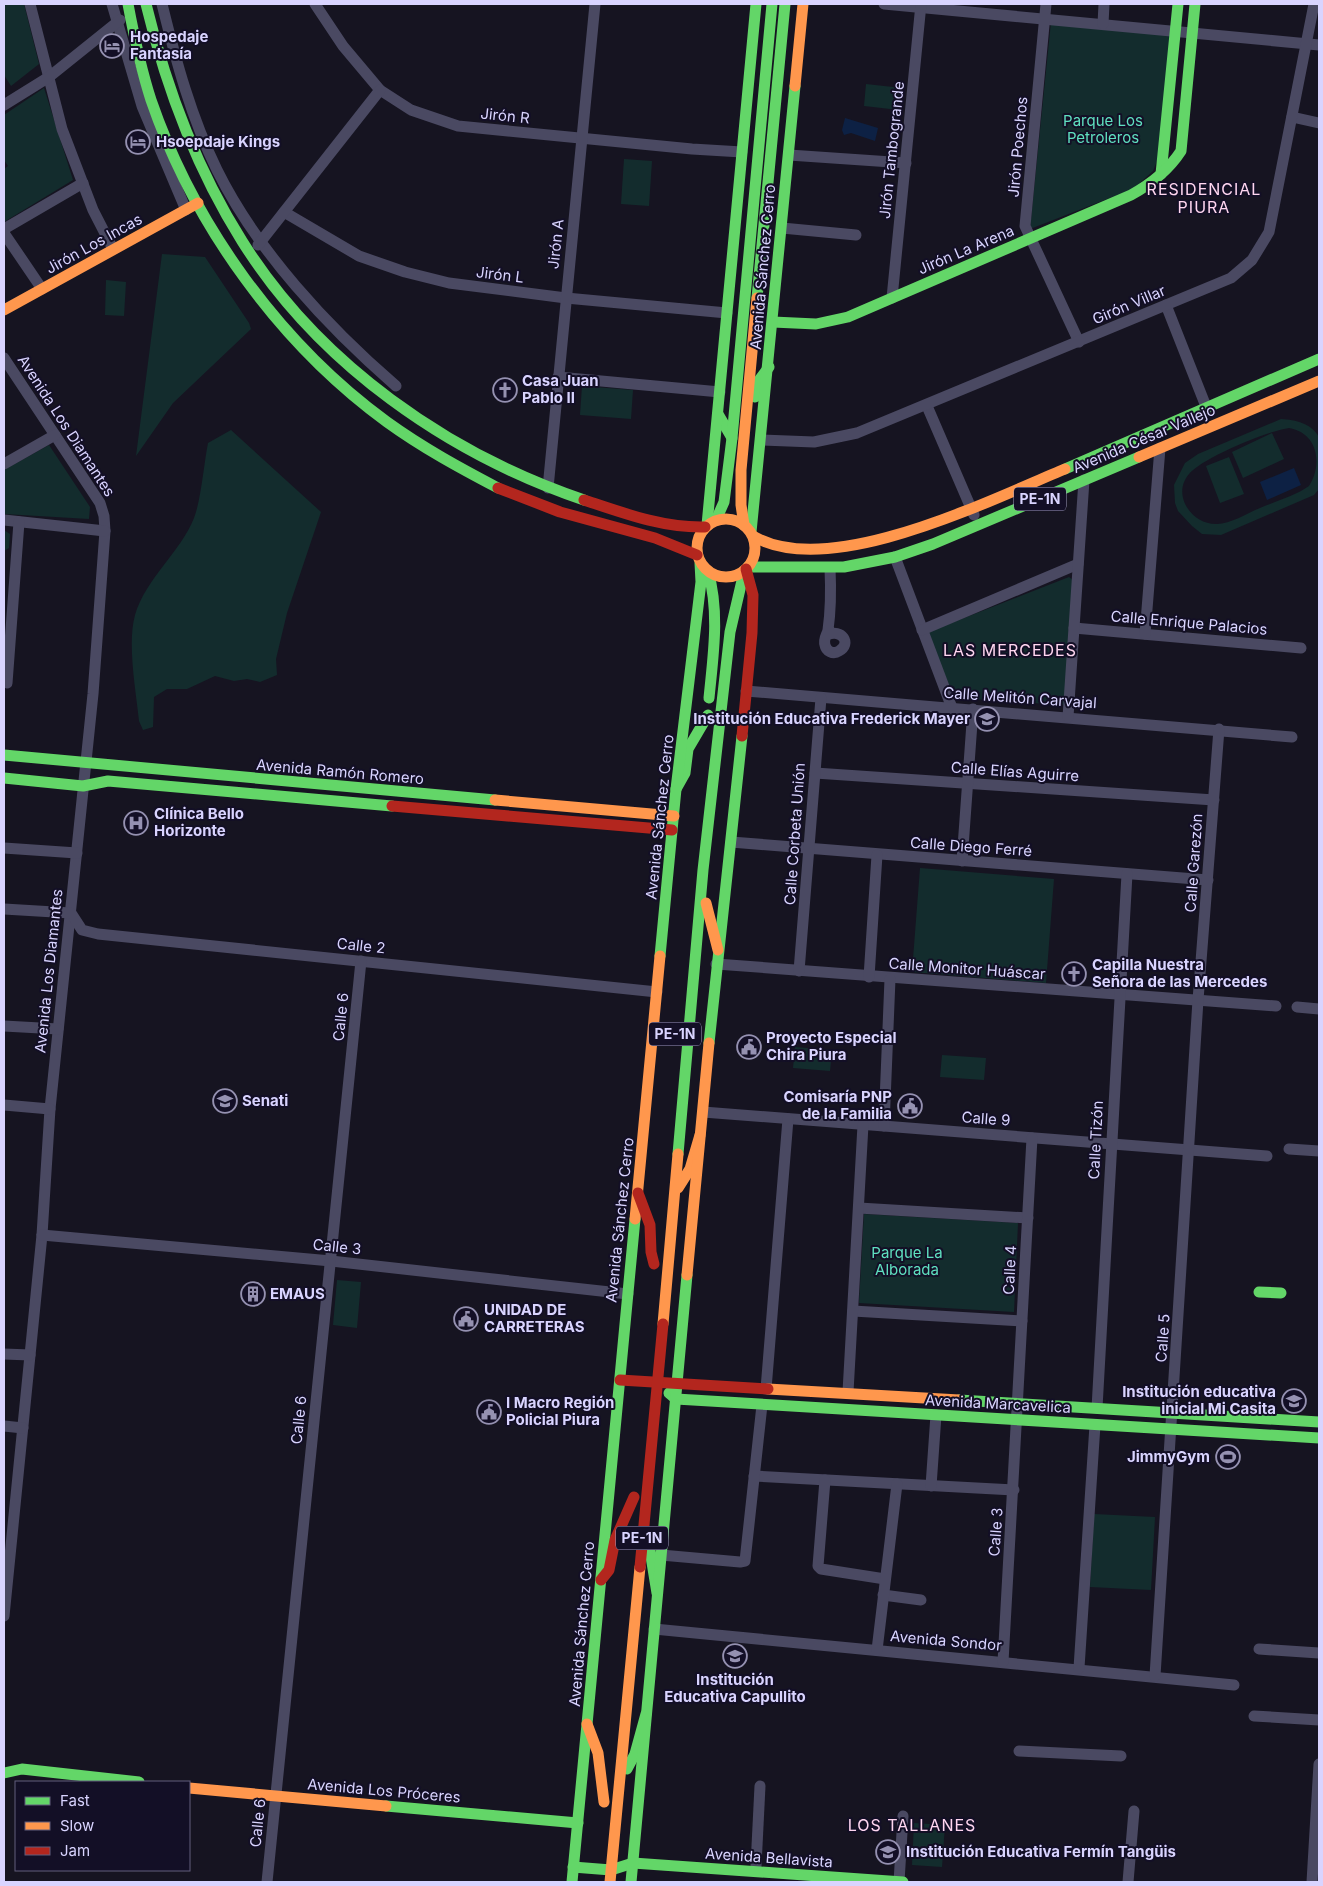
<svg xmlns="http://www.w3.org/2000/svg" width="1323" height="1886" viewBox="0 0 1323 1886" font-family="Inter,sans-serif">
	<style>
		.green { fill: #132c2d; fill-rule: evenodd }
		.water { fill: #0d2144 }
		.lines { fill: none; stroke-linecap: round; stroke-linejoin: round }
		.street { stroke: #4a4962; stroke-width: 11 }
		.fast { stroke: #63d668; stroke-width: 11 }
		.slow { stroke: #ff974d; stroke-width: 11 }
		.jam { stroke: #b3261e; stroke-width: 11 }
		.labels { text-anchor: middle; stroke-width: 4; stroke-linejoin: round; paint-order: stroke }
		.shield { fill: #130f26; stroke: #9e99be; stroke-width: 1 }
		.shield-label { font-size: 14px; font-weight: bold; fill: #d9d4ff }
		.poi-label { font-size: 15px; font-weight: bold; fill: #d9d4ff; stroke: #130f26; text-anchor: start }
		.street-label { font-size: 15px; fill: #d9d4ff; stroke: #130f26 }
		.park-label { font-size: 15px; fill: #5fe0c0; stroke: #130f26 }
		.neighbourhood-label { font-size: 16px; letter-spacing: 1px; fill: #ffd6f0; stroke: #130f26 }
	</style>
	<rect width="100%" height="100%" fill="#161421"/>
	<g class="green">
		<polygon points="4,4 24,4 39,64 11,86 4,75"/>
		<polygon points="1051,22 1173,35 1163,146 1153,171 1133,189 1030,229"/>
		<polygon points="866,84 902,88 899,110 864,106"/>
		<polygon points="44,88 73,180 4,222 4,169 8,166 4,160 4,115"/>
		<polygon points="624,159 652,161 649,206 621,204"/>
		<polygon points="162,254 205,257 249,323 251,329 173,403 136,456"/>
		<polygon points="106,280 126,282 124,316 105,315"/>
		<polygon points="582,386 633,390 631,419 580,415"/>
		<path d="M 1281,419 C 1296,420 1311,423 1319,437 L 1319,489 L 1314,495 L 1221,535 L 1202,534 L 1192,526 L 1178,511 L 1175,503 L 1174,485 L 1185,463 L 1198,454 ZM 1289,428 C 1318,433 1323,464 1309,486 C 1295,496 1276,501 1260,508 C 1248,513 1230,524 1217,524 C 1192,525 1171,495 1189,474 C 1202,458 1267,431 1289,428 Z"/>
		<path d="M 231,430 L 321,512 L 287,613 L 276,659 L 277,675 L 260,682 L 247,679 L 234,681 L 215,676 L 187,689 L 167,689 L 154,697 L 153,727 L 143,730 L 139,721 C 136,691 127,644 135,615 C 146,578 180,553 194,518 C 201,500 204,463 208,443 Z"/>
		<polygon points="1272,433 1284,459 1243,478 1232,452"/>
		<polygon points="49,445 90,507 89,519 4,514 4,470"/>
		<polygon points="1229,457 1244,494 1220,503 1206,466"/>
		<polygon points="4,530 10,534 9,548 4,551"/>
		<polygon points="1069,577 1073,580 1065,705 954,698 928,632"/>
		<polygon points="920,868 1054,879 1046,983 912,972"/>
		<polygon points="795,1047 832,1050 830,1071 793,1068"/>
		<polygon points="942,1055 986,1058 984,1080 940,1077"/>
		<polygon points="864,1214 1018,1223 1014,1312 859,1303"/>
		<polygon points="337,1280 361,1282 357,1328 333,1325"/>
		<polygon points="1094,1514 1155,1517 1151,1590 1090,1587"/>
		<polygon points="914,1823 945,1825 942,1867 912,1865"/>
	</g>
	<g class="water">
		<polygon points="845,118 878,128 875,141 851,133 844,135 842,130"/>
		<polygon points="1294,468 1301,485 1267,500 1260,482"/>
	</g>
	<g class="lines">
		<g class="street">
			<polyline points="30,4 62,129 93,210 113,249"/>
			<polyline points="112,4 142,106 186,210"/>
			<path d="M 162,4 C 176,61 191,117 217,170 C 257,251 328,327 396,386"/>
			<polyline points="315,4 343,46 380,90 411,110 458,126 692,149 742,152"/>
			<polyline points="884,4 1319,45"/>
			<polyline points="1046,4 1025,226 1079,342"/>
			<polyline points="1103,24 1104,4"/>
			<polyline points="4,105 49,77 120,20"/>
			<polyline points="1292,117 1319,123"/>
			<polyline points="789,155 906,163"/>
			<polyline points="284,212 359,256 405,272 449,283 566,298 727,313"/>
			<polyline points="782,228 856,235"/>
			<polyline points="4,229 83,183"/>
			<polyline points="4,233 42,289"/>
			<polyline points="258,245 380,90"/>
			<polyline points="892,298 921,4"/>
			<polyline points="1166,305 1207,409"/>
			<polyline points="4,358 100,503 104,516 105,531 93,694 50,1109 42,1235 4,1616"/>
			<polyline points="558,377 720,392"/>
			<polyline points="927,406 974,515"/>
			<polyline points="761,440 814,442 857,433 1231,278 1252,260 1269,232 1314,4"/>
			<polyline points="4,464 55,435"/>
			<polyline points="548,488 595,4"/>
			<polyline points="4,520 105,531"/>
			<polyline points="895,557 952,708"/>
			<polyline points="1074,628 1301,648"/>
			<polyline points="922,630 1078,564"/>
			<polyline points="1145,634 1160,448"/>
			<path d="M 827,635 C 842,628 852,644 839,651 C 833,655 826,651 825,645 C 823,639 827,635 828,630 C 831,609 831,589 830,568"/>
			<polyline points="7,683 19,522"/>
			<polyline points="746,691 1292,737"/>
			<polyline points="1068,717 1084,480"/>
			<polyline points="815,773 1214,800"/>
			<polyline points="731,842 1208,880"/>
			<polyline points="4,848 77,853"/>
			<polyline points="962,861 973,709"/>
			<polyline points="4,909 71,913 82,930 98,934 657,992"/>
			<polyline points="716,964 1276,1006"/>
			<polyline points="799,971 821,698"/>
			<polyline points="869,977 877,855"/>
			<polyline points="1297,1007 1319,1009"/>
			<polyline points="4,1026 58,1029"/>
			<polyline points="4,1105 50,1109"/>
			<polyline points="703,1112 1267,1156"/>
			<polyline points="884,1126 890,979"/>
			<polyline points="1289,1149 1319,1151"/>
			<polyline points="859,1208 1028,1218"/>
			<polyline points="42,1235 331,1261 628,1294"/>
			<polyline points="853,1311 1022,1321"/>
			<polyline points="4,1354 30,1355"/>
			<polyline points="766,1389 788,1119"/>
			<polyline points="848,1392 863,1125"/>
			<polyline points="1097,1408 1127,874"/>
			<polyline points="4,1426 23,1428"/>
			<polyline points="754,1476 1014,1490"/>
			<polyline points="825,1480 818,1566 821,1569 885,1579"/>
			<polyline points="931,1486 936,1415"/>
			<polyline points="661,1555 740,1562 745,1561 762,1405"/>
			<polyline points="883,1595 921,1600"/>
			<polyline points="654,1629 1234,1685"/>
			<polyline points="1259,1649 1319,1653"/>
			<polyline points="877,1650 897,1484"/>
			<polyline points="1003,1662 1032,1138"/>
			<polyline points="1079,1668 1095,1425"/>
			<polyline points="1155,1676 1198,1000 1219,729"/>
			<polyline points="1254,1716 1319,1720"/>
			<polyline points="1019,1751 1121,1756"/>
			<polyline points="756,1866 760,1786"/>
			<polyline points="267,1882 361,961"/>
			<polyline points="899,1882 903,1816"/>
			<polyline points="1128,1882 1134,1811"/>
			<polyline points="1312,1882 1319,1764"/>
		</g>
		<g class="fast">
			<path d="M 128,4 C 134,36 141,69 151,100 C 194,225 280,344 387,422 C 423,448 460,468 498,488"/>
			<path d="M 146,4 C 166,87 196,168 242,241 C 319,364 448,454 584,500"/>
			<polyline points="1161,174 1178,4"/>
			<polyline points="757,298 785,4"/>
			<path d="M 773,322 L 816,324 L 848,317 L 1131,195 C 1151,184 1168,171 1181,151 L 1195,4"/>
			<polyline points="755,397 760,379 769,367"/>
			<polyline points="718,414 732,438"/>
			<polyline points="1065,469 1319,359"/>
			<polyline points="716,520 724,502 732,438 772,4"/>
			<polyline points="707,525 756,4"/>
			<polyline points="751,532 795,86"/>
			<polyline points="748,567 844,567 895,557 933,544 1139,457"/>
			<path d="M 708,571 C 720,613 713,656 709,698"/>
			<polyline points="4,755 495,800"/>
			<polyline points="4,778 83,786 108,781 392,806"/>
			<polyline points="676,789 685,773 688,749 708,715"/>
			<polyline points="660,956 676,789 701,582 700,563"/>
			<polyline points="709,1043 742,736"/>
			<polyline points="678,1154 703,870 730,632 744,572"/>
			<polyline points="1259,1292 1281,1293"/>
			<polyline points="669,1393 676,1399 1319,1438"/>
			<polyline points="959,1400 1319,1422"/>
			<polyline points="649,1544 657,1593"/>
			<polyline points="627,1769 635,1754 646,1714"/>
			<polyline points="4,1773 22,1769 139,1782"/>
			<polyline points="386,1806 578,1823"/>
			<polyline points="573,1867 611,1870 633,1863 903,1882"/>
			<polyline points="572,1882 635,1219"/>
			<polyline points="631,1882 687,1275"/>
		</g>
		<g class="slow">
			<polyline points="795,86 803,4"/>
			<polyline points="4,310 198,203"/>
			<polyline points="1139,457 1319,381"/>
			<circle cx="726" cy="548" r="29"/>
			<polyline points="744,525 741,505 741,470 757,298"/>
			<path d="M 753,536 C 829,581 990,500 1065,469"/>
			<polyline points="495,800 674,816"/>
			<polyline points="706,903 718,950"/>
			<polyline points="678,1188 690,1169 700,1135"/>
			<polyline points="635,1219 660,956"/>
			<polyline points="687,1275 709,1043"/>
			<polyline points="663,1324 678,1154"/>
			<polyline points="768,1389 959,1400"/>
			<polyline points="587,1724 598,1753 604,1802"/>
			<polyline points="189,1788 386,1806"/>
			<polyline points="610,1882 640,1567"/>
		</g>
		<g class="jam">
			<polyline points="498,488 560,512 655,538 697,555"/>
			<path d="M 584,500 C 623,513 663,528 705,527"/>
			<polyline points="742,736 752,633 753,595 746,569"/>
			<polyline points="392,806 672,830"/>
			<polyline points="638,1193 650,1225 651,1252 654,1264"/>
			<polyline points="620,1380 768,1389"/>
			<polyline points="640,1567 663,1324"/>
			<polyline points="601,1580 609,1570 615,1540 634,1497"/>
		</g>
	</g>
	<defs>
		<g id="hotel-ring" transform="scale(1.25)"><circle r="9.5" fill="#130f26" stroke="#9591b1" stroke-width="1.5"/><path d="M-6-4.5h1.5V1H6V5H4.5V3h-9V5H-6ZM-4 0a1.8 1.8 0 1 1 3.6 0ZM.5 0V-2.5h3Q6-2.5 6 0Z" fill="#9591b1"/></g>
		<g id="church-ring" transform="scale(1.25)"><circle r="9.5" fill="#130f26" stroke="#9591b1" stroke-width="1.5"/><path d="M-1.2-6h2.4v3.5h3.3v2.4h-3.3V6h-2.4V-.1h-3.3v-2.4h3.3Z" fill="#9591b1"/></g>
		<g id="school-ring" transform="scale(1.25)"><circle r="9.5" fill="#130f26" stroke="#9591b1" stroke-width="1.5"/><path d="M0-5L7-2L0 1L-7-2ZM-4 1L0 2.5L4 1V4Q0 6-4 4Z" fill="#9591b1"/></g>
		<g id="hospital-ring" transform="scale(1.25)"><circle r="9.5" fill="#130f26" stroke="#9591b1" stroke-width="1.5"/><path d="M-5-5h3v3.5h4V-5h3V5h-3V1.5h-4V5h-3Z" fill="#9591b1"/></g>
		<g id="civic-ring" transform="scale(1.25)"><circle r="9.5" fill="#130f26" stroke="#9591b1" stroke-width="1.5"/><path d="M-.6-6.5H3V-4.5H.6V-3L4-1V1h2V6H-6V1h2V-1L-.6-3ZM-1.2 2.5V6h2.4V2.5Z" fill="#9591b1"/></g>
		<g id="university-ring" transform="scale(1.25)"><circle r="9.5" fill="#130f26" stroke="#9591b1" stroke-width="1.5"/><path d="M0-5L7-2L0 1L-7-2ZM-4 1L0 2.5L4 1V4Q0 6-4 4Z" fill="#9591b1"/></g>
		<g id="building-ring" transform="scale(1.25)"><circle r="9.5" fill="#130f26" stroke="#9591b1" stroke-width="1.5"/><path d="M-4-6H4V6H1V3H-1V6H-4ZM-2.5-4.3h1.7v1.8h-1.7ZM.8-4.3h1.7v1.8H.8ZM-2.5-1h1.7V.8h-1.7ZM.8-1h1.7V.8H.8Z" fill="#9591b1"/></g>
		<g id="stadium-ring" transform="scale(1.25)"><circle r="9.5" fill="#130f26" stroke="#9591b1" stroke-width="1.5"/><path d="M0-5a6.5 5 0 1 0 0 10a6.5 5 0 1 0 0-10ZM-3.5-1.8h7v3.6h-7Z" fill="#9591b1"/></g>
	</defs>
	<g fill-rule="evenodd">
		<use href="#hotel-ring" x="112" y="46"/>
		<use href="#hotel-ring" x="138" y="142"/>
		<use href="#church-ring" x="505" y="390"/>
		<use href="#school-ring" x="987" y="719"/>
		<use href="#hospital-ring" x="136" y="823"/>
		<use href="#church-ring" x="1074" y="974"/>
		<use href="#civic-ring" x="749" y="1047"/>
		<use href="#university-ring" x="225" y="1101"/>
		<use href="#civic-ring" x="910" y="1106"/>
		<use href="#building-ring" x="253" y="1294"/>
		<use href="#civic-ring" x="466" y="1319"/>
		<use href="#school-ring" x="1294" y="1401"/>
		<use href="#civic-ring" x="489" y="1412"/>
		<use href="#stadium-ring" x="1228" y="1457"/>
		<use href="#school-ring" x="735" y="1656"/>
		<use href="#school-ring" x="888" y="1852"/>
	</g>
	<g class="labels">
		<g class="shield">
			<rect x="1014" y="487.5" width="52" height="23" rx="4"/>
			<rect x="649" y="1022.5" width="52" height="23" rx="4"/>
			<rect x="616" y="1526.5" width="52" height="23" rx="4"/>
		</g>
		<g class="shield-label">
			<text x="1040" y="504">PE-1N</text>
			<text x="675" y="1039">PE-1N</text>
			<text x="642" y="1543">PE-1N</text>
		</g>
		<g class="poi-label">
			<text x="130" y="42">Hospedaje<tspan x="130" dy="17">Fantasía</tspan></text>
			<text x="156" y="147">Hsoepdaje Kings</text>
			<text x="522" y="386">Casa Juan<tspan x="522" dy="17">Pablo II</tspan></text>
			<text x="970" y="724" text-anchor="end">Institución Educativa Frederick Mayer</text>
			<text x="154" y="819">Clínica Bello<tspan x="154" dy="17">Horizonte</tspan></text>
			<text x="1092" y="970">Capilla Nuestra<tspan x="1092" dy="17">Señora de las Mercedes</tspan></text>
			<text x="766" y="1043">Proyecto Especial<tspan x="766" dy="17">Chira Piura</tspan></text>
			<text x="892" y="1102" text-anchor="end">Comisaría PNP<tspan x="892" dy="17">de la Familia</tspan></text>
			<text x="242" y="1106">Senati</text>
			<text x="270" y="1299">EMAUS</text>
			<text x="484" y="1315">UNIDAD DE<tspan x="484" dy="17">CARRETERAS</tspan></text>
			<text x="1276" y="1397" text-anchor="end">Institución educativa<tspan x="1276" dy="17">inicial Mi Casita</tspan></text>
			<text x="506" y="1408">I Macro Región<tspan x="506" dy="17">Policial Piura</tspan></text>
			<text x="1210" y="1462" text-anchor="end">JimmyGym</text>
			<text x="735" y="1685" text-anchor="middle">Institución<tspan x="735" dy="17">Educativa Capullito</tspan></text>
			<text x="906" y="1857">Institución Educativa Fermín Tangüis</text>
		</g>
		<g class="street-label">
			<text transform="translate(505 116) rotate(6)" y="5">Jirón R</text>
			<text transform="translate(1018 147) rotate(-85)" y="5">Jirón Poechos</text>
			<text transform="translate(892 150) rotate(-84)" y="5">Jirón Tambogrande</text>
			<text transform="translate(94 244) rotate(-29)" y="5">Jirón Los Incas</text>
			<text transform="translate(556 244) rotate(-84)" y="5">Jirón A</text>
			<text transform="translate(966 250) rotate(-23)" y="5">Jirón La Arena</text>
			<text transform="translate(763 267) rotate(-85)" y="5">Avenida Sánchez Cerro</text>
			<text transform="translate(500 275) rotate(7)" y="5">Jirón L</text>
			<text transform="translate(1129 305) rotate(-23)" y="5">Girón Villar</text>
			<text transform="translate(66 426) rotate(57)" y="5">Avenida Los Diamantes</text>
			<text transform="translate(1144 439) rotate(-23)" y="5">Avenida César Vallejo</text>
			<text transform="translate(1189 623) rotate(5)" y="5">Calle Enrique Palacios</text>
			<text transform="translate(1020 698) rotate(4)" y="5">Calle Melitón Carvajal</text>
			<text transform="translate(340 772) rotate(5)" y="5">Avenida Ramón Romero</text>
			<text transform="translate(1015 772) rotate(4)" y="5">Calle Elías Aguirre</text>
			<text transform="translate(660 817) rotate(-84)" y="5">Avenida Sánchez Cerro</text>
			<text transform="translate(795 834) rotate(-86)" y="5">Calle Corbeta Unión</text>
			<text transform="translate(971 847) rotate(4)" y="5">Calle Diego Ferré</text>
			<text transform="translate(1194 863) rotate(-86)" y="5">Calle Garezón</text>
			<text transform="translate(361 946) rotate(6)" y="5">Calle 2</text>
			<text transform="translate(967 969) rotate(4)" y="5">Calle Monitor Huáscar</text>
			<text transform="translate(49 971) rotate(-84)" y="5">Avenida Los Diamantes</text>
			<text transform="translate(341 1017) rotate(-84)" y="5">Calle 6</text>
			<text transform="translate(986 1119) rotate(4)" y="5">Calle 9</text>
			<text transform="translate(1096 1140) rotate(-87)" y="5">Calle Tizón</text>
			<text transform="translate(620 1220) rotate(-84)" y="5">Avenida Sánchez Cerro</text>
			<text transform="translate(337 1247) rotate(6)" y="5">Calle 3</text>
			<text transform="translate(1010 1270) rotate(-87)" y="5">Calle 4</text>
			<text transform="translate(1163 1338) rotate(-86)" y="5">Calle 5</text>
			<text transform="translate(998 1404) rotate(3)" y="5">Avenida Marcavelica</text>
			<text transform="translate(299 1420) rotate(-84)" y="5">Calle 6</text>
			<text transform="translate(996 1532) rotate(-86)" y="5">Calle 3</text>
			<text transform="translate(582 1624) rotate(-85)" y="5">Avenida Sánchez Cerro</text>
			<text transform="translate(946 1641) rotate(5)" y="5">Avenida Sondor</text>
			<text transform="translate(384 1791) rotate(5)" y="5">Avenida Los Próceres</text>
			<text transform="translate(258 1823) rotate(-84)" y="5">Calle 6</text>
			<text transform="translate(769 1858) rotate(4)" y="5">Avenida Bellavista</text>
		</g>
		<g class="park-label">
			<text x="1103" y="126">Parque Los<tspan x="1103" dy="17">Petroleros</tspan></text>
			<text x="907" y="1258">Parque La<tspan x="907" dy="17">Alborada</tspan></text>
		</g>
		<g class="neighbourhood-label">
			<text x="1204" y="195">RESIDENCIAL<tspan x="1204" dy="18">PIURA</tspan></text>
			<text x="1010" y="656">LAS MERCEDES</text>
			<text x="912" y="1831">LOS TALLANES</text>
		</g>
	</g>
	<rect width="1323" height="1886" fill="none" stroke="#d9d4ff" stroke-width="10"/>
	<rect x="15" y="1781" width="175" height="90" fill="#130f26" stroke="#625e7d"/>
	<rect x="25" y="1797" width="25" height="8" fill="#63d668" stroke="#625e7d"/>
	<text x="60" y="1806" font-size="15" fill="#d9d4ff">Fast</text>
	<rect x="25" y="1822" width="25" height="8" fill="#ff974d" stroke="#625e7d"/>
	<text x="60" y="1831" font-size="15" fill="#d9d4ff">Slow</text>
	<rect x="25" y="1847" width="25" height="8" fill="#b3261e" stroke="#625e7d"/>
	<text x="60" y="1856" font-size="15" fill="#d9d4ff">Jam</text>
</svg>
